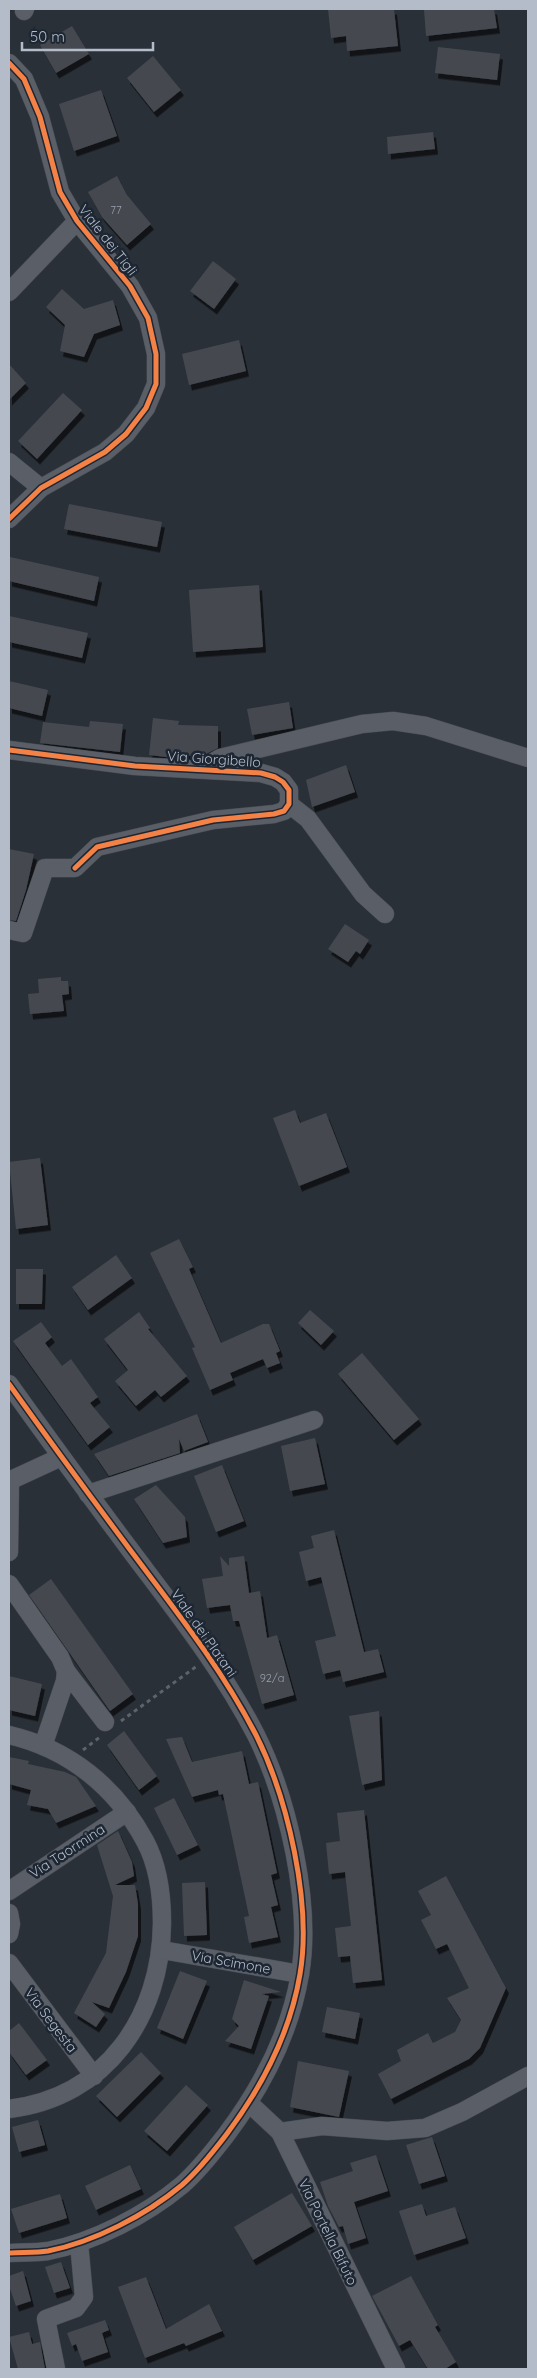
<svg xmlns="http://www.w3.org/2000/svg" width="537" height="2378" viewBox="0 0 537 2378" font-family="Quicksand,sans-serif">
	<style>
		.building { fill: #444950; filter: url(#shadow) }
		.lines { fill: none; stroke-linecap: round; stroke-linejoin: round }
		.minor-casing { stroke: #484c53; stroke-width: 19 }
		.path { stroke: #5d636a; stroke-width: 3; stroke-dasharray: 4 4; stroke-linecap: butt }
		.minor { stroke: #5a5e66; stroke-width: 18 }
		.cycleway-casing { stroke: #1d2633; stroke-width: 8 }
		.cycleway { stroke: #f48246; stroke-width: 5 }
		.labels { text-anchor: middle; stroke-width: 5; stroke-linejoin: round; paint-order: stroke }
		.number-label { font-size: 11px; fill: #989fab }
		.street-label { font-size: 14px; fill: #b4bcc9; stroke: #1d2633 }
	</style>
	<defs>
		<filter id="shadow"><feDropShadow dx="3" dy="5.5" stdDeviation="0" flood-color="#0009"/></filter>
	</defs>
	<rect width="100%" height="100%" fill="#2a3038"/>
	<g class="building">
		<polygon points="328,9 394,9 398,46 347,51 346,36 331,38"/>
		<polygon points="436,9 494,9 497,28 426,36 424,10"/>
		<polygon points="72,26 89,54 56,73 40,45"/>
		<polygon points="438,47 500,54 497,80 435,73"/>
		<polygon points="153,56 181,90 154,112 127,78"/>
		<polygon points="101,90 117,136 74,151 59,104"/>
		<polygon points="433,132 435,149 388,154 387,137"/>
		<polygon points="117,176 127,195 151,224 127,245 102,217 88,192"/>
		<polygon points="213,261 236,279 214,309 190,291"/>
		<polygon points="62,289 84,309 113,300 120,325 94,334 84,357 60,351 65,325 46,307"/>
		<polygon points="239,340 246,371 189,385 182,354"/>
		<polygon points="9,364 26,383 9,400"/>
		<polygon points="63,393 82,410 37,459 18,441"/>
		<polygon points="69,504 162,522 157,547 64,529"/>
		<polygon points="10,557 99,577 94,601 9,581"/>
		<polygon points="259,585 263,647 193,652 189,590"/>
		<polygon points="9,616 88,633 82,658 9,642"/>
		<polygon points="9,681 48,690 42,716 9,708"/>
		<polygon points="289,702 293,728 252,735 247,709"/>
		<polygon points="153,718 179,721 178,725 218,726 218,748 202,756 175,756 174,758 149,755"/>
		<polygon points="90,721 123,724 120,752 40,743 43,722 89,727"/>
		<polygon points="346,765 355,792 312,807 306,780"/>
		<polygon points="9,849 34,854 26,890 16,921 9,920"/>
		<polygon points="345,924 369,940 360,954 356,951 348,962 328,949"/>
		<polygon points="61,977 61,981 68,981 69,994 62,995 64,1011 30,1014 28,994 39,993 38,979"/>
		<polygon points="295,1110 300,1123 326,1113 347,1167 299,1186 273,1118"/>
		<polygon points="40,1158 48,1225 16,1229 9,1162"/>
		<polygon points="179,1239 193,1267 189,1269 221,1343 263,1324 269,1324 280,1351 276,1353 280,1363 267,1368 263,1359 230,1373 233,1380 210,1390 192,1348 195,1347 150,1253"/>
		<polygon points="116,1255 132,1278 88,1310 72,1287"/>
		<polygon points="16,1269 43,1269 42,1304 16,1304"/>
		<polygon points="310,1310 334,1331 321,1345 298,1323"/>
		<polygon points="139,1312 150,1328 148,1329 187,1376 161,1397 155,1390 136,1406 115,1381 128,1370 104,1339"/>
		<polygon points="41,1322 52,1337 45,1343 62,1366 71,1359 98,1397 90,1403 110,1427 88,1445 13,1341"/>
		<polygon points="362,1353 419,1419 394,1440 338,1374"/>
		<polygon points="197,1414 208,1442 184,1451 179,1439 180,1453 109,1476 94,1454"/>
		<polygon points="315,1438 325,1484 290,1491 281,1446"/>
		<polygon points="222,1465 244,1521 216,1532 194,1476"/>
		<polygon points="156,1485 185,1517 187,1537 163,1543 134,1499"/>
		<polygon points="334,1530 364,1652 378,1649 384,1672 343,1682 340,1670 323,1674 315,1641 336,1636 321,1577 306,1581 299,1552 314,1548 311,1536"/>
		<polygon points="220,1556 229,1566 229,1558 244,1556 249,1593 260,1591 267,1638 277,1635 294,1695 262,1704 239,1621 233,1621 230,1605 207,1608 202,1579 223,1576"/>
		<polygon points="51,1579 133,1694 110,1711 29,1595"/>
		<polygon points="9,1676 42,1684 35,1716 9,1710"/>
		<polygon points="379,1711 382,1780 362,1785 349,1716"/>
		<polygon points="124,1731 157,1776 139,1790 107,1745"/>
		<polygon points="182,1737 192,1762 242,1751 249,1784 258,1782 277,1873 271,1875 278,1905 271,1907 278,1937 249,1943 244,1917 249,1916 223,1794 219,1795 218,1790 192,1797 166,1739"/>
		<polygon points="9,1757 29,1761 28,1764 65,1772 76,1777 96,1806 56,1823 48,1809 27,1805 31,1790 9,1784"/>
		<polygon points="174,1798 198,1845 177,1855 154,1808"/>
		<polygon points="364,1810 382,1980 353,1983 350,1956 338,1957 335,1928 351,1926 345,1872 329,1874 326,1843 340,1841 337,1813"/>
		<polygon points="118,1831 132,1862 134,1876 115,1885 135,1885 138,1904 138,1936 126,1972 109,2008 92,2002 105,2014 96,2027 74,2013 106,1953 113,1896 97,1845"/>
		<polygon points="446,1876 506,1988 480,2048 469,2059 391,2099 378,2074 401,2061 397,2050 428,2033 433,2043 455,2032 461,2020 447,1998 469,1988 447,1944 436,1949 421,1920 431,1915 418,1891"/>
		<polygon points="205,1882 207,1935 184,1936 182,1883"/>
		<polygon points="180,1971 207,1981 183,2039 157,2028"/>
		<polygon points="244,1980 281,1992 262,1994 269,1996 251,2049 225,2041 239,2026 232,2019"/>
		<polygon points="327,2007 360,2013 355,2039 322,2032"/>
		<polygon points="19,2023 47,2060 26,2075 9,2052 9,2031"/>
		<polygon points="141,2052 161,2073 117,2117 96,2096"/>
		<polygon points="298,2061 349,2071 339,2117 290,2107"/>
		<polygon points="186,2085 208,2105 167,2151 144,2131"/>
		<polygon points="38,2120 45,2145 19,2152 12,2127"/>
		<polygon points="432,2137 445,2176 419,2184 406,2145"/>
		<polygon points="376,2155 388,2191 354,2202 366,2238 348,2244 343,2226 339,2227 328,2206 320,2182 353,2171 350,2163"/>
		<polygon points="130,2165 141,2189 96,2210 85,2186"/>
		<polygon points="292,2193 312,2226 253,2260 234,2227"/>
		<polygon points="60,2194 67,2218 19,2233 11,2209"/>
		<polygon points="422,2204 426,2216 455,2207 466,2238 414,2255 399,2211"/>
		<polygon points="61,2262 70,2288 54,2293 45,2267"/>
		<polygon points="23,2271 31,2301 16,2306 9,2286 9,2276"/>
		<polygon points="411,2276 438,2325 435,2327 456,2362 445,2369 428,2369 410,2340 399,2346 372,2296"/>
		<polygon points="146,2277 166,2329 209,2304 222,2331 186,2346 184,2343 145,2358 118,2287"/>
		<polygon points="105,2320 109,2330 102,2333 108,2352 82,2361 76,2344 72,2346 67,2333"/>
		<polygon points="29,2332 32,2344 40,2342 45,2369 18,2369 9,2337"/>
	</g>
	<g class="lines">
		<g class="minor-casing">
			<g id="minor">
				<polyline points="24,11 25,9"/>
				<polyline points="9,63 24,79 40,117 60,192 77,221 130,286 148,318 156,354 156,384 146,408 126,434 105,452 41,488 9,519"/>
				<polyline points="9,292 77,221"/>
				<polyline points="9,462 41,488"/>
				<polyline points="9,750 135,766 261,773 275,777 283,782 289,790 289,804 284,811 274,814 213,820 97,847 75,868 45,868 23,933 9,930"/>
				<polyline points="201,769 220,758 362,724 393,721 426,726 528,758"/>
				<polyline points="289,804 308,819 363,894 385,914"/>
				<path d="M 9,1384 C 49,1440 90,1496 131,1551 C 176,1611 222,1669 256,1735 C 288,1799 312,1904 300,1974 C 290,2034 262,2087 226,2135 C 213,2152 198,2171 182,2185 C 146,2215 94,2242 48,2251 C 35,2253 21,2252 9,2253"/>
				<polyline points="9,1481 61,1457"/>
				<polyline points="88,1494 314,1420"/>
				<polyline points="9,1552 10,1481"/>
				<polyline points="9,1584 60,1657 66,1671 65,1681 43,1746"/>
				<polyline points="66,1671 105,1722"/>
				<path d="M 9,1735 C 69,1749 116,1787 145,1841 C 158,1865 162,1897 162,1923 C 161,2016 107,2097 9,2109"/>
				<polyline points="9,1891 127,1812"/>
				<polyline points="9,1913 11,1924 9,1934"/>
				<polyline points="162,1950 300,1974"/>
				<polyline points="9,1963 94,2076"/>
				<polyline points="250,2104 280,2132 396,2369"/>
				<polyline points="280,2132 322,2126 387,2131 425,2128 462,2112 528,2076"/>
				<polyline points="56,2369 46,2319 76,2308 84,2297 79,2243"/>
			</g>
		</g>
		<g class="path">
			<polyline points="121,1721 197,1666"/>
			<polyline points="83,1750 100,1737"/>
		</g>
		<use href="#minor" class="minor"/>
		<g class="cycleway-casing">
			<g id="cycleway">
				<polyline points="9,63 24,79 40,117 60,192 77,221 130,286 148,318 156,354 156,384 146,408 126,434 105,452 41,488 9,519"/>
				<polyline points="9,750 135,766 261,773 275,777 283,782 289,790 289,804 284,811 274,814 213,820 97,847 75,868"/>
				<path d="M 9,1384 C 49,1440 90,1496 131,1551 C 176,1611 222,1669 256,1735 C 288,1799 312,1904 300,1974 C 290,2034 262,2087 226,2135 C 213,2152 198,2171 182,2185 C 146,2215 94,2242 48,2251 C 35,2253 21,2252 9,2253"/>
			</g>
		</g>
		<use href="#cycleway" class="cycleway"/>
	</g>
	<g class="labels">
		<g class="number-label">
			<text x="116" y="214">77</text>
			<text x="272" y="1682">92/a</text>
		</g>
		<g class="street-label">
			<text transform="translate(108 240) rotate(52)" y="5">Viale dei Tigli</text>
			<text transform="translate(214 759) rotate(4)" y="5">Via Giorgibello</text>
			<text transform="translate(204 1633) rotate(55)" y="5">Viale dei Platani</text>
			<text transform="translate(67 1851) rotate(-33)" y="5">Via Taormina</text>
			<text transform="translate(231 1962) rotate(10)" y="5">Via Scimone</text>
			<text transform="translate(51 2020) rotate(53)" y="5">Via Segesta</text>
			<text transform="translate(328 2232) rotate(64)" y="5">Via Portella Bifuto</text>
		</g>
	</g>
	<rect width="537" height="2378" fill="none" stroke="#b4bcc9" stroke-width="20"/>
	<path d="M22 42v8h131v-8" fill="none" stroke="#b4bcc9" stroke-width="2.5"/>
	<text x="30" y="42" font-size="15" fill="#b4bcc9" stroke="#1d2633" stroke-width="4" paint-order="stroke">50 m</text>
</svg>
